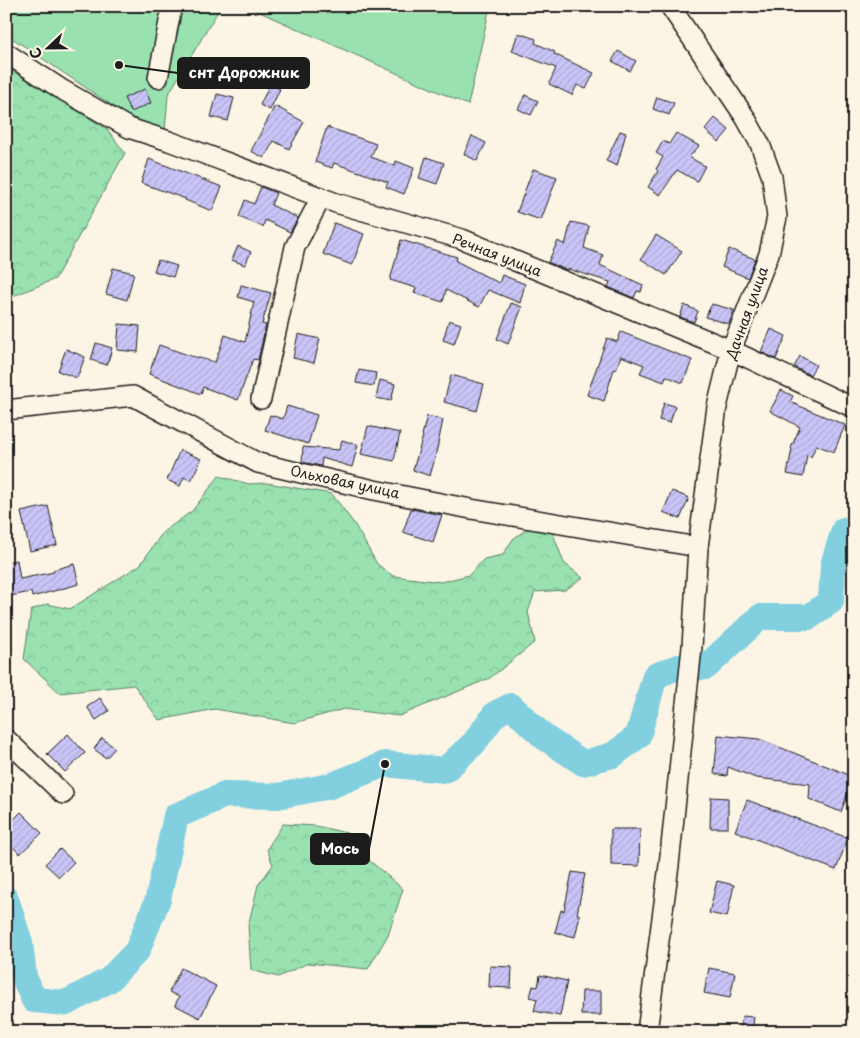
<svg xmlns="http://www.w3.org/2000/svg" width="860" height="1038" viewBox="0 0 860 1038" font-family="'Playpen Sans',sans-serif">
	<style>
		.forest { fill: url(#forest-crowns); stroke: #5a7f66 }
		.garden { fill: #99e2b0; stroke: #5a7f66 }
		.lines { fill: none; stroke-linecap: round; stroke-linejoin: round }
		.stream { stroke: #598791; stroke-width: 4.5 }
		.river { stroke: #81cfdf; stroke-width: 26 }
		.building { fill: url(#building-hatch); stroke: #1c1c1c }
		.minor-casing { stroke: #1c1c1c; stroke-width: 22 }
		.minor { stroke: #fcf5e5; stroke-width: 19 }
		.labels { text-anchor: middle; stroke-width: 5; stroke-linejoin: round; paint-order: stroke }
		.street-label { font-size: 14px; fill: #1c1c1c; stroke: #fcf5e5 }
		.leader { fill: none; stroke: #1c1c1c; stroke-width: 2 }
		.callout-dot { fill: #1c1c1c; stroke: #fcf5e5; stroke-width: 2 }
		.callout { fill: #1c1c1c; stroke: #1c1c1c; stroke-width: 2 }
		.callout-label { font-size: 15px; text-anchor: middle; font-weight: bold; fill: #fff }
	</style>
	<defs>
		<pattern id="forest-crowns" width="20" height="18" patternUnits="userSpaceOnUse" patternTransform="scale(1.25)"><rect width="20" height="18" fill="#99e2b0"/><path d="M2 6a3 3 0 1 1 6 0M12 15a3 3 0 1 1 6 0" fill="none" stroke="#83c197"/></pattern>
		<pattern id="building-hatch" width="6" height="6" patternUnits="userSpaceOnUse" patternTransform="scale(1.25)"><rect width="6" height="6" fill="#cac5f8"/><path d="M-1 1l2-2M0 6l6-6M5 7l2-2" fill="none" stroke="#ada9d4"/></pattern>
	</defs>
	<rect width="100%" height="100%" fill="#fcf5e5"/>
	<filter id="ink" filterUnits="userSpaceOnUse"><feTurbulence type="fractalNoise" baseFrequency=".02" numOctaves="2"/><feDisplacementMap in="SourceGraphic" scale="10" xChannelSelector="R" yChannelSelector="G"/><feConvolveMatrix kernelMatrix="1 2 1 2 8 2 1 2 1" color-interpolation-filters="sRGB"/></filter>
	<g filter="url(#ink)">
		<g class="forest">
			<polygon points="11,70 107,129 125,153 55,279 6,299 6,71"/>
			<polygon points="219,476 249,484 267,483 332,494 355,525 377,564 393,576 441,582 469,575 484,559 503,555 513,539 527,529 552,531 564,563 583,578 565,590 535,592 528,612 535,642 490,678 399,716 344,709 294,723 215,709 159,720 134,685 60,693 24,659 31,610 47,604 70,609 140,565 163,532 192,511"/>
			<polygon points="283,824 316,826 347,833 370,861 403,889 388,935 368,969 308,963 278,977 251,970 248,926 258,885 273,865 267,849"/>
		</g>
		<g class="garden">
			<polygon points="6,6 221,6 168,95 165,131 141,125 6,34"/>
			<polygon points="246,6 490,6 468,105"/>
		</g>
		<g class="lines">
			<polyline class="stream" points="6,957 24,977"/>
			<polyline class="river" points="6,899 20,943 24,977 34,1000 66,1003 109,980 137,951 158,899 176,816 225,795 278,796 330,786 385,764 445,770 474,743 495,714 511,706 544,737 583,763 613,755 638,736 655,676 678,667 706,667 760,617 809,617 831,601 833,565 844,530 854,529"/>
		</g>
		<g class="building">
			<polygon points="518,33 536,39 535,43 555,52 554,54 594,73 586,89 577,85 572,95 549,84 556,68 512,51"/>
			<polygon points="618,51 636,61 630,71 612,61"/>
			<polygon points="270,84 280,89 270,110 260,105"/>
			<polygon points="145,89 151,103 131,112 124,98"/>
			<polygon points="217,94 234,98 228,121 211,117"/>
			<polygon points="525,95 538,101 531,115 518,109"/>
			<polygon points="657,97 674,103 669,115 653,109"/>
			<polygon points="275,106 304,122 289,149 274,141 264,158 251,151"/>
			<polygon points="715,118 729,130 719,142 705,130"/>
			<polygon points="327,127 376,144 371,157 395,166 396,161 414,168 404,194 386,187 388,182 371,176 334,163 332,168 315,162"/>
			<polygon points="620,131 626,133 617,166 606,161"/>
			<polygon points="676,133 699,146 689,157 705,166 697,181 677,170 660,195 648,187 658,171 656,169 663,157 656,153 663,141 669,144"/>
			<polygon points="472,136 486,143 477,161 464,154"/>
			<polygon points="426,157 444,163 437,184 419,178"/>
			<polygon points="149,159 222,187 212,211 185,200 186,199 141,183"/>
			<polygon points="533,169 557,177 541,220 517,212"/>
			<polygon points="261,187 276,193 271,205 298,218 290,232 265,220 263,227 239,217 245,200 254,204"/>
			<polygon points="571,222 589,226 584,248 603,255 600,265 643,285 641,292 637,291 634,298 608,287 610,282 568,269 568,271 548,262 558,241 565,245"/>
			<polygon points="334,223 364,234 352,265 323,254"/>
			<polygon points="656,235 682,251 666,275 641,259"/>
			<polygon points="401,240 457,257 456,261 499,283 502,275 525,284 520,303 488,290 479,307 446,290 443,302 414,293 416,288 390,280"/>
			<polygon points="238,246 251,252 245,265 232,260"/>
			<polygon points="729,249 755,259 748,278 722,267"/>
			<polygon points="158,260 177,266 173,277 154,271"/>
			<polygon points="113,268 134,273 127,300 106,294"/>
			<polygon points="241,285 271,293 262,324 266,325 258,360 253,359 238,400 203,387 201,394 149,374 159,345 191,356 215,362 225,335 245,342 254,302 238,297"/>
			<polygon points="511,303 522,307 508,344 497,339"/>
			<polygon points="712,304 734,310 729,324 705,317"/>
			<polygon points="684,305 698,311 694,322 680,317"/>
			<polygon points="449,320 461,324 454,344 443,340"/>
			<polygon points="119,324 140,326 138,352 117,350"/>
			<polygon points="771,329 786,336 776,359 761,352"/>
			<polygon points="621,332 692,360 683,383 666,376 664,382 640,373 644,365 621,356 616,370 614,369 604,401 587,395 607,338 617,342"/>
			<polygon points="298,334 320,339 314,363 293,358"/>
			<polygon points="96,343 112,348 107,365 91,360"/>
			<polygon points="66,349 85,357 77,378 58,371"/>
			<polygon points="800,356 816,365 810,375 794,367"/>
			<polygon points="359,370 376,373 374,386 356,383"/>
			<polygon points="451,375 484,384 477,411 444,402"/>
			<polygon points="380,380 395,384 391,401 376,398"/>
			<polygon points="781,390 793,396 790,402 845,425 834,452 816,445 811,457 807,455 803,477 787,474 792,449 791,448 800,427 770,411"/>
			<polygon points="664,403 675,406 670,423 659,420"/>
			<polygon points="287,406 317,415 308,444 265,430 270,415 283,419"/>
			<polygon points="427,416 443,420 435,458 430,476 413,470 423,436 422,435"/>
			<polygon points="368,426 400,433 394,461 361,454"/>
			<polygon points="342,440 358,445 352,467 322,458 321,466 302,462 303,447 339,450"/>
			<polygon points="180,450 201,459 191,481 184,477 180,486 167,480"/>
			<polygon points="672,491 689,498 680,519 663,512"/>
			<polygon points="48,506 57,545 30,551 21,512"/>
			<polygon points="411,509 442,515 433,542 403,532"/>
			<polygon points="17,560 20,579 54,572 53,570 74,564 79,584 32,597 31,592 10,596 9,589 6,589 6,562"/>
			<polygon points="100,698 109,711 96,720 87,707"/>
			<polygon points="68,734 85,753 65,772 47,754"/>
			<polygon points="718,735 759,739 854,777 841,812 809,799 810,784 756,778 728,767 727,776 714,774"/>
			<polygon points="102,738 115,748 106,758 94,749"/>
			<polygon points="711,797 728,798 728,828 710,828"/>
			<polygon points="747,800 848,838 836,870 735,831"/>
			<polygon points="21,812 42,833 20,854 6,840 6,827"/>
			<polygon points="611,829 640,829 639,866 611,865"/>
			<polygon points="60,849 74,862 59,877 45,864"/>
			<polygon points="572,872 585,874 577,914 580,915 575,937 555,932 561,910 564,911"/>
			<polygon points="717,881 734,885 727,917 709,913"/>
			<polygon points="490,966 512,967 511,988 489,987"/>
			<polygon points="181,968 216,986 200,1018 175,1005 179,997 169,992"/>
			<polygon points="709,968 735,973 730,998 704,993"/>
			<polygon points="540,975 567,981 560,1016 534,1011 537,999 530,997 533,986 538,987"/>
			<polygon points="582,991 601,991 601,1015 581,1015"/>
			<polygon points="742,1016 754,1017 752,1032 740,1032"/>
		</g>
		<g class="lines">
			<g class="minor-casing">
				<g id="minor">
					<polyline points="6,53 61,89 129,128 169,141 336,203 462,239 731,350 854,408"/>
					<polyline points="158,78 172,6"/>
					<polyline points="261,399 295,247 321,198"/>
					<polyline points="6,410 133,396 258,463 374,490 471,509 698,547"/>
					<polyline points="6,739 63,794"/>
					<polyline points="647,1032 669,865 692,647 698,547 717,407 731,350 769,254 777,217 772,177 760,144 745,117 670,6"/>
				</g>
			</g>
			<use href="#minor" class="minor"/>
		</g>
	</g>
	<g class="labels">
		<g class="street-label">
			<text transform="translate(497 255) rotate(21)" y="5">Речная улица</text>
			<text transform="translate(747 313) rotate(-70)" y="5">Дачная улица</text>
			<text transform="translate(345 482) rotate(12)" y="5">Ольховая улица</text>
		</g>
	</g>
	<path class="leader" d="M119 65L178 73M385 764L369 849"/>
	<g class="callout-dot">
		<circle cx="119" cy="65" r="5"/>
		<circle cx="385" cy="764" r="5"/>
	</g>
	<g class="callout">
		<rect x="178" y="58" width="131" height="30" rx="5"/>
		<rect x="311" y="834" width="58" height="30" rx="5"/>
	</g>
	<g class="callout-label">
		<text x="244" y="78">снт Дорожник</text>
		<text x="340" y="854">Мось</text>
	</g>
	<rect width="860" height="1038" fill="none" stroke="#fcf5e5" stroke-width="25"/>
	<rect x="12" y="12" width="835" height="1013" fill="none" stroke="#1c1c1c" stroke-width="2" filter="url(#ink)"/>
	<g transform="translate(48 48) rotate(248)" stroke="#fcf5e5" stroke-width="4" paint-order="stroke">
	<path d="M0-4L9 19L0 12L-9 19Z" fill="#1c1c1c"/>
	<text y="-8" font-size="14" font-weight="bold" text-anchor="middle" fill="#1c1c1c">С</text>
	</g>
</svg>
